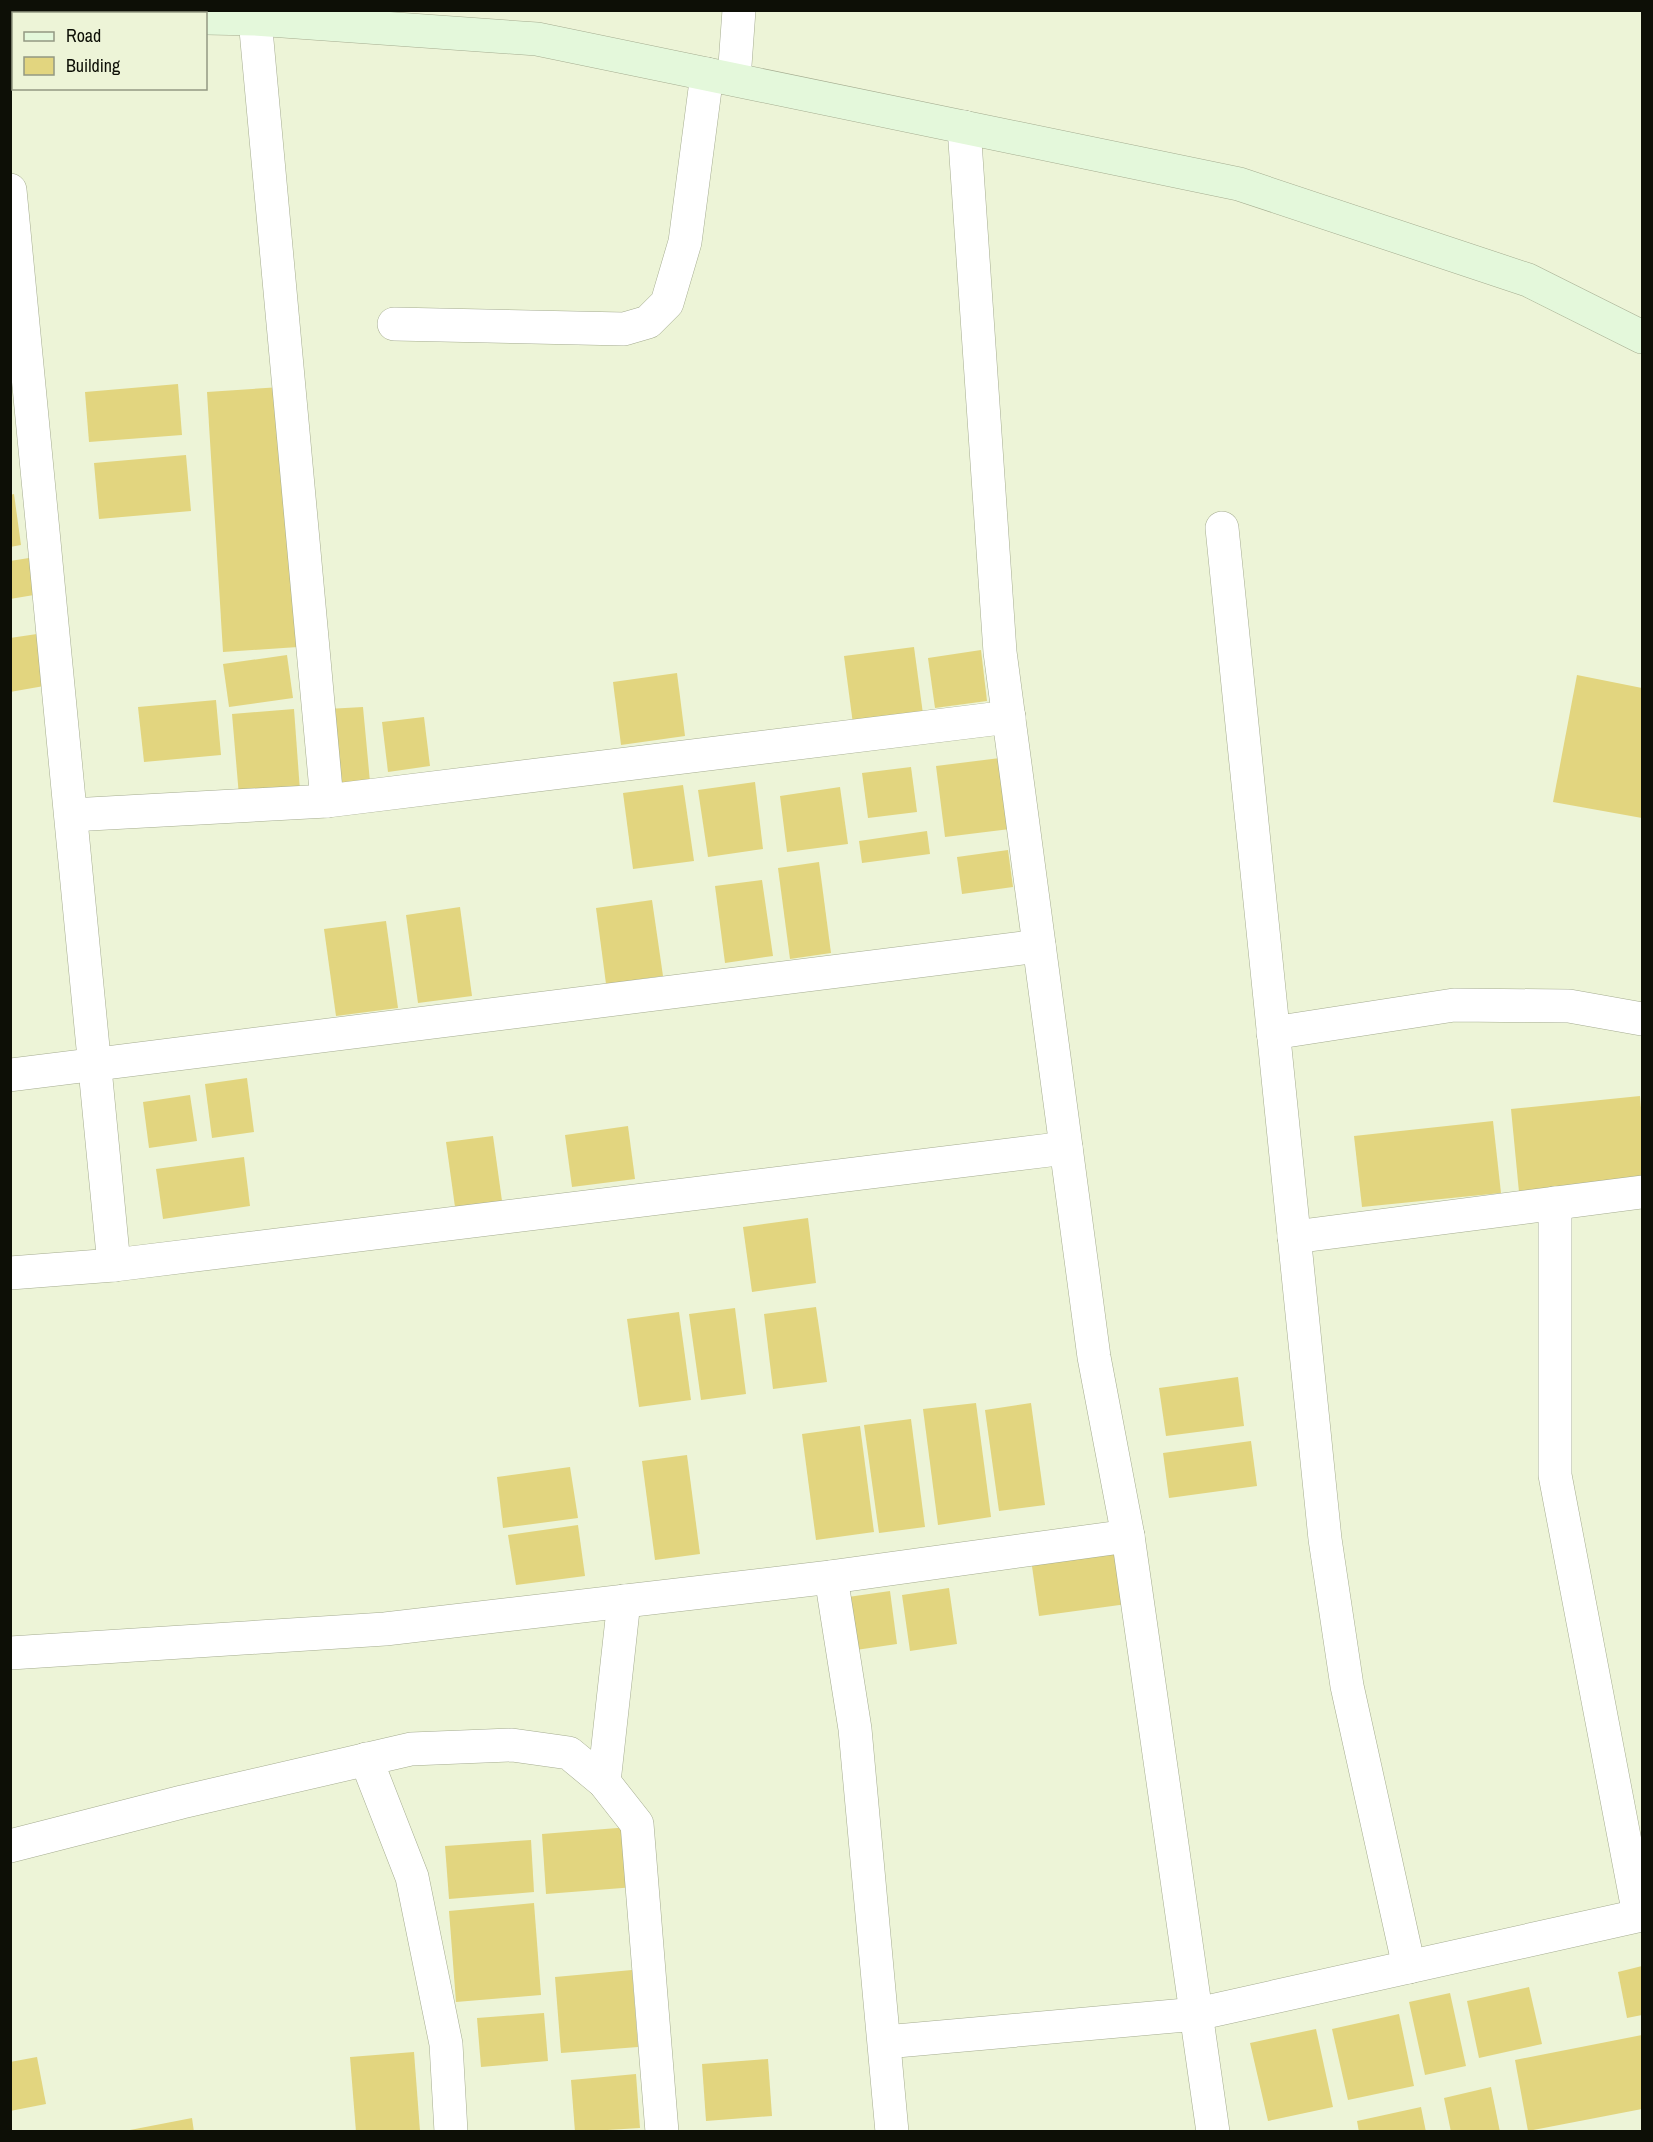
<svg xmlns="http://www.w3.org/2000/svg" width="1653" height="2142" viewBox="0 0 1653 2142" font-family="'Archivo Narrow',sans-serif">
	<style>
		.building { fill: #e2d57f }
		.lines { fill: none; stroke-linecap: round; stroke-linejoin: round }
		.minor-casing { stroke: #a5ac90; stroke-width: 34 }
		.secondary-casing { stroke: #a5ac90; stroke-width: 34 }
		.minor { stroke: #fff; stroke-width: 33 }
		.secondary { stroke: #e4f8db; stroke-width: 33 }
	</style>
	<rect width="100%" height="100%" fill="#edf4d7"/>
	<g class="building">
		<polygon points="178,384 182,435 89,442 85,392"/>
		<polygon points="281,387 298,647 223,652 207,392"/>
		<polygon points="186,455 191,511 99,519 94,463"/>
		<polygon points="14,494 21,545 10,547 10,495"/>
		<polygon points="29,558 34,595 10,599 10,561"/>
		<polygon points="37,634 44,686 10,692 10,638"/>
		<polygon points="914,647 923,714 853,724 844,656"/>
		<polygon points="981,650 987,701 935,708 928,658"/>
		<polygon points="287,655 293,698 229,707 223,664"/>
		<polygon points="677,673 685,736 621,745 613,682"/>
		<polygon points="1577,675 1642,688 1642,818 1553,802"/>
		<polygon points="216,700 221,755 144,762 138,707"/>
		<polygon points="363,707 370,782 333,785 327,709"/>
		<polygon points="294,709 300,791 239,796 232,714"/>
		<polygon points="424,717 430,766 388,772 382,722"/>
		<polygon points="1000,758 1010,829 945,837 936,766"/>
		<polygon points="911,767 917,812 868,818 862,773"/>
		<polygon points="755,782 763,849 708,857 698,790"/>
		<polygon points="683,785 694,861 633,869 623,793"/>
		<polygon points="840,787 848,844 787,852 780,796"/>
		<polygon points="927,831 930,854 862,863 859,841"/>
		<polygon points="1008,850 1013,887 962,894 957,857"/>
		<polygon points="819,862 831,953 790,959 778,868"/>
		<polygon points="762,880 773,956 725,963 715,886"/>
		<polygon points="652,900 663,976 606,984 596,908"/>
		<polygon points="460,907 472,996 418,1003 406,915"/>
		<polygon points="386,921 398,1008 336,1016 324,929"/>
		<polygon points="247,1078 254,1132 212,1138 205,1084"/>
		<polygon points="190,1095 197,1141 149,1148 143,1102"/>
		<polygon points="1640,1096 1642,1120 1642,1180 1519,1192 1511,1109"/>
		<polygon points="1493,1121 1501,1193 1362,1207 1354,1136"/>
		<polygon points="628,1126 635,1179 572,1187 565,1135"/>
		<polygon points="493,1136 502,1201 455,1207 446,1142"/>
		<polygon points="244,1157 250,1206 163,1219 156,1169"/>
		<polygon points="808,1218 816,1283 752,1292 743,1227"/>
		<polygon points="816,1307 827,1382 773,1389 764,1314"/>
		<polygon points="735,1308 746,1394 701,1400 689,1314"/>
		<polygon points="679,1312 691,1400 639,1407 627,1319"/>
		<polygon points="1238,1377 1244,1426 1166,1436 1159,1388"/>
		<polygon points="976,1403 991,1517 938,1525 923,1409"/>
		<polygon points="1031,1403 1045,1505 999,1511 985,1410"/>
		<polygon points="911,1419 925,1527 879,1533 864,1425"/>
		<polygon points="860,1426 874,1532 816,1540 802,1434"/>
		<polygon points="1251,1441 1257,1486 1169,1498 1163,1453"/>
		<polygon points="687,1455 700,1554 655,1560 642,1461"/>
		<polygon points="570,1467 578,1518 503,1528 497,1477"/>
		<polygon points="578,1525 585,1576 516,1585 508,1535"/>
		<polygon points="1119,1547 1127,1604 1039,1616 1031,1559"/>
		<polygon points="949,1588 957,1644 910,1651 902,1595"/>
		<polygon points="890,1591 897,1644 856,1650 848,1597"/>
		<polygon points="630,1827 635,1887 546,1894 542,1834"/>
		<polygon points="531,1840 534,1892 449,1899 445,1846"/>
		<polygon points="534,1903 541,1995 456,2002 449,1911"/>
		<polygon points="1642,1966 1642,2015 1627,2018 1618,1972"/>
		<polygon points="632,1970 638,2047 561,2053 555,1977"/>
		<polygon points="1529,1987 1542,2044 1479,2058 1467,2001"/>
		<polygon points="1450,1993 1466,2066 1425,2075 1409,2002"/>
		<polygon points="544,2013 548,2061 481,2067 477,2018"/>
		<polygon points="1399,2014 1414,2086 1348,2100 1332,2029"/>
		<polygon points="1316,2029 1333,2107 1268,2121 1250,2043"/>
		<polygon points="1642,2035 1642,2109 1528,2131 1515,2060"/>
		<polygon points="414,2052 420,2131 356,2132 350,2057"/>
		<polygon points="37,2057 46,2104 10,2111 10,2062"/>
		<polygon points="768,2059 772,2116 706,2121 702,2064"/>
		<polygon points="636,2074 640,2128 575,2132 571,2080"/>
		<polygon points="1491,2087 1500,2132 1451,2132 1444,2098"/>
		<polygon points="1421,2107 1426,2132 1359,2132 1357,2121"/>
		<polygon points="192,2118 194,2132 131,2132 130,2130"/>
	</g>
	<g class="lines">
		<g class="minor-casing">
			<g id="minor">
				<polyline points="39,10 39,14"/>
				<polyline points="255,19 327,801"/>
				<polyline points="734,79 739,10"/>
				<polyline points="964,127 1000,652 1094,1357 1128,1536 1213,2132"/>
				<polyline points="10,190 114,1265 1066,1148"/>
				<polyline points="394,324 624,329 648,322 667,303 685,242 707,74"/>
				<polyline points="1222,528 1325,1539 1347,1686 1409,1967"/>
				<polyline points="71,815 327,801 1009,717"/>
				<polyline points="1273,1033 1454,1005 1569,1006 1642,1019"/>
				<polyline points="10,1075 1039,946"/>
				<polyline points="1555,1203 1555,1475 1639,1915"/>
				<polyline points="1294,1237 1642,1192"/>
				<polyline points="10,1273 114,1265"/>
				<polyline points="831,1577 855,1729 892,2132"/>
				<polyline points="10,1653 385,1629 831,1577 1128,1536"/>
				<polyline points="366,1759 412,1877 446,2044 451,2132"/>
				<polyline points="604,1782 624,1601"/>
				<polyline points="10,1846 182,1802 411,1749 512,1745 569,1753 604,1782 637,1824 662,2132"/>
				<polyline points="885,2042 1197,2014 1642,1915"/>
			</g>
		</g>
		<g class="secondary-casing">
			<g id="secondary">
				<polyline points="10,17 14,17"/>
				<polyline points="206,18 255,19 537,39 1239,184 1528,280 1642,337"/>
			</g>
		</g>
		<use href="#minor" class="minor"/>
		<use href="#secondary" class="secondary"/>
	</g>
	<rect width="1653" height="2142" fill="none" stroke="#0d0f06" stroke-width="24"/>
	<rect x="12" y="12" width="195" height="78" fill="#edf4d7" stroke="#939883" stroke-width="1.5"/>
	<rect x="24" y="32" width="30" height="9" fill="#e4f8db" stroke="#939883" stroke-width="1.5"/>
	<text x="66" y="42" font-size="18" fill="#0d0f06">Road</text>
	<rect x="24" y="57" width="30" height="18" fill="#e2d57f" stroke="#939883" stroke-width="1.5"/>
	<text x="66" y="72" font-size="18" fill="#0d0f06">Building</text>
</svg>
